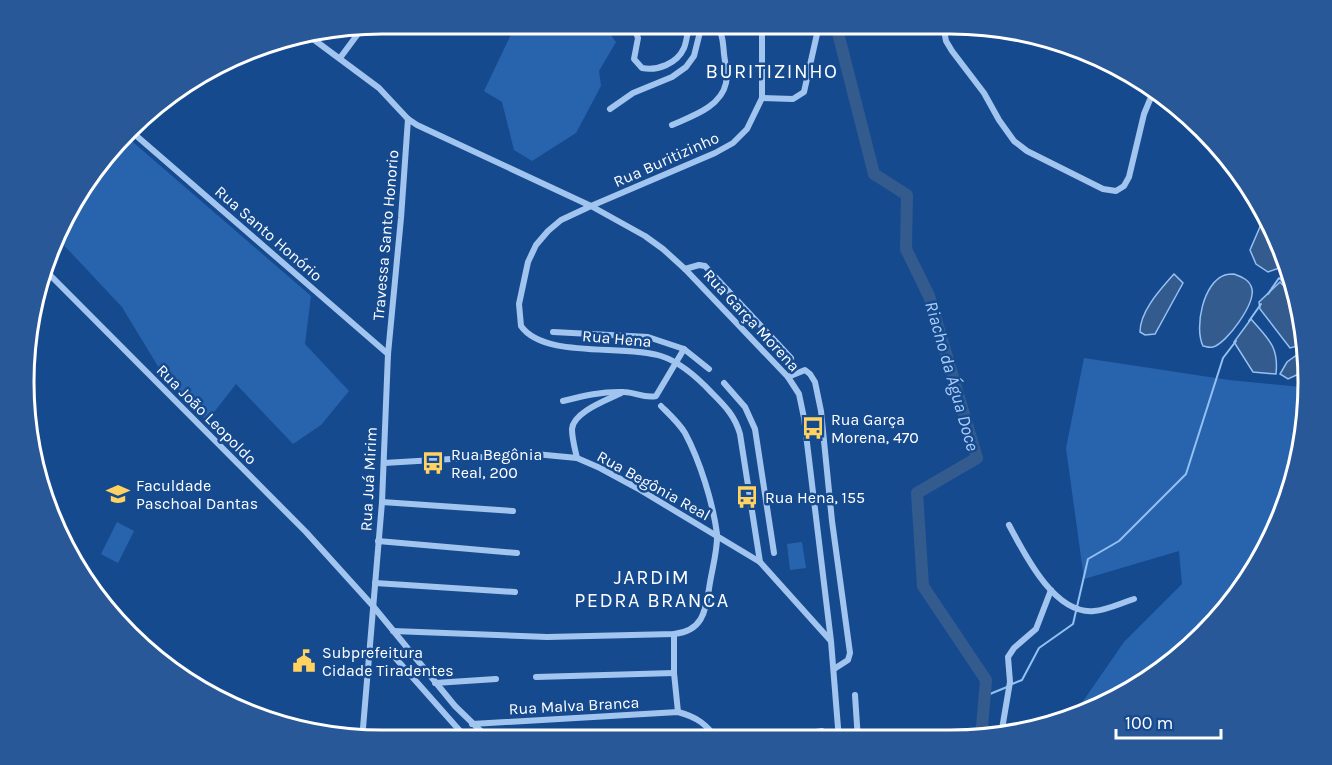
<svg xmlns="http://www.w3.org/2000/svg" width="1332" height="765" viewBox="0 0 1332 765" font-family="Karla,sans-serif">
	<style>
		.green { fill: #2864ae }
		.water { fill: #345b8d; stroke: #94c0f3; stroke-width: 1.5 }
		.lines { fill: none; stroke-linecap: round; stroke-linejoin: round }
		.stream { stroke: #94c0f3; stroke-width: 2 }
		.river { stroke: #345b8d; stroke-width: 12 }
		.street { stroke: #a2c5f0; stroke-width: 6 }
		.labels { text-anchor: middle; stroke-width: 5; stroke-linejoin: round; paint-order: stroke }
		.street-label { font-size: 16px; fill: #fff; stroke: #164a8f }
		.poi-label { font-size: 16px; fill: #fff; stroke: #164a8f; text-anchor: start }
		.water-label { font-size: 18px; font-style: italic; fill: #aecff7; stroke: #164a8f }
		.quarter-label { font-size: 20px; letter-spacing: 1.5px; fill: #fff; stroke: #164a8f }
		.rim { fill: none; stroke: #fff; stroke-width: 3 }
	</style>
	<rect width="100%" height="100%" fill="#164a8f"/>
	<g class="green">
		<polygon points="516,24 603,24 616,42 599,71 601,86 576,133 532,161 514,150 502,102 484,91"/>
		<polygon points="127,137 311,296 305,344 349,391 321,425 293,444 236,384 207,421 159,368 122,307 59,240 85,183"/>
		<polygon points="1084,358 1229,380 1301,387 1301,452 1248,581 1203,636 1129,693 1078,716 1079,707 1124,642 1182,584 1179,551 1084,579 1066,448"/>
		<polygon points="117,522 134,531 118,563 101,554"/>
		<polygon points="802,542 806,568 790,570 787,544"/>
	</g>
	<g class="water">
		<polygon points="1263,220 1282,267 1268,272 1256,264 1250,250"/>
		<path d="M 1174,274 L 1183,283 L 1155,334 L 1145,335 L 1140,332 C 1140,311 1160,290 1174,274 Z"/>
		<path d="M 1234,274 C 1242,277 1250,280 1252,289 C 1255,304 1227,343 1213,347 C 1208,348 1208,347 1203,346 C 1194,328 1203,282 1225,275 C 1228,274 1231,274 1234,274 Z"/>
		<path d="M 1280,282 C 1303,305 1301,313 1301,345 L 1290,348 L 1260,309 L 1259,302 Z"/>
		<path d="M 1251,319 C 1268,339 1279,346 1276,374 L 1253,372 L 1234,342 Z"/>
		<polygon points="1301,352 1301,373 1288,379 1280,374 1287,362"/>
	</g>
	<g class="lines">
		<g class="stream">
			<polyline points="1268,294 1279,278 1292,289"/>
			<polyline points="1249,321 1261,304"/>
			<polyline points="1012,684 1022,680 1039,648 1073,624 1088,559 1119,541 1186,474 1223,358 1236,341"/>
			<polyline points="985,696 1007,687"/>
		</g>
		<polyline class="river" points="836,25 874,174 907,195 906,249 929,296 977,458 917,493 923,586 986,680 981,739"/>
		<g class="street">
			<path d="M 633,25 L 638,38 L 634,59 L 642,68 C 657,71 677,64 684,48 C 687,41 687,32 690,24"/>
			<polyline points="943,25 946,41 952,51 984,93 999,120 1014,141 1027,151 1103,189 1116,191 1124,186 1129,177 1144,114 1154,90"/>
			<polyline points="309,36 379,88 408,119 417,125 591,206 645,236 663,249 685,269 788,377 799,394 804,418 831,641 839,740"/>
			<polyline points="340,58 363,27"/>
			<polyline points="762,98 793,99 804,92 819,25"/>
			<polyline points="610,109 633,93 672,77 686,67 694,56 702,24"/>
			<path d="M 672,125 C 692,116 721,107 726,83 C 728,74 725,63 724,54 C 723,43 723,31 714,24"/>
			<polyline points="132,132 388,354"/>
			<polyline points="685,269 699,265 705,266 791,358"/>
			<polyline points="45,270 306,532 373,606 455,706 490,740"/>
			<polyline points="553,332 648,337 684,349 709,369"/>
			<polyline points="788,377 805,370 810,374 815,382 821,411 832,521 850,653 848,660 834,669"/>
			<polyline points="724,383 745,407 755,429 774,553"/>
			<path d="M 563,401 C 583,396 603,391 624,392 C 635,392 645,399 656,396 L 684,349"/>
			<path d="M 577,458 C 575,449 572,439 572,429 C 573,412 607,400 621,393"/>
			<polyline points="384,463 535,454 577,458 600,468 637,488 760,562 830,640"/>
			<polyline points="382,502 513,511"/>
			<path d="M 1009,525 C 1024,553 1054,615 1094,611 C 1107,610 1121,603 1134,599"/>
			<polyline points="378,541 517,553"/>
			<path d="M 760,562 L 740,434 C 735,416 725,406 712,393 C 698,378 680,362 661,356 C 623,344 544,359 521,326 L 519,304 L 528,262 L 536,245 L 548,231 L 561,220 L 591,206 L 715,153 L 733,143 L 747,129 L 762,98 L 762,25"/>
			<polyline points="375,583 515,592"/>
			<path d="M 393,631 L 547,637 L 674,634 C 702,631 705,613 709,589 C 711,572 718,551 717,534 C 713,503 700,461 685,433 C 679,423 669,414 661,406"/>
			<polyline points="674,634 674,673 678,712"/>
			<polyline points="391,653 468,740"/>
			<polyline points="536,677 674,673"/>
			<polyline points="435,683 496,679"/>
			<polyline points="855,695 858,740"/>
			<path d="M 472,724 L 678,712 C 697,717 706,724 718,740"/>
			<polyline points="1001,735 1010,682 1008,657 1014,648 1036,629 1051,590"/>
			<polyline points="793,736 822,731"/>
			<polyline points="755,739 780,736"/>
			<polyline points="362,740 382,502 388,354 401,218 408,119"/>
		</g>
	</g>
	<defs>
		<g id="bus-bare" transform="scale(1.8)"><path d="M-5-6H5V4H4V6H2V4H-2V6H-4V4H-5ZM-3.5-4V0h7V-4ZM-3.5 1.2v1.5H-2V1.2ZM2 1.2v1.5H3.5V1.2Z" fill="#ffd261" stroke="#164a8f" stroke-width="2.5" paint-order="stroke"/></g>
		<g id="university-bare" transform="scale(1.8)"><path d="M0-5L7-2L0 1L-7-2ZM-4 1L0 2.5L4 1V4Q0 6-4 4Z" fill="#ffd261" stroke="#164a8f" stroke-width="2.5" paint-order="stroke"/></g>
		<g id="civic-bare" transform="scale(1.8)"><path d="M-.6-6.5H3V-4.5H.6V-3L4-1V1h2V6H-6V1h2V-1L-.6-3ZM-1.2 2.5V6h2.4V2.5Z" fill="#ffd261" stroke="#164a8f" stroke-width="2.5" paint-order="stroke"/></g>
	</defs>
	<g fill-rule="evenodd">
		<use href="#bus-bare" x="813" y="428"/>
		<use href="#bus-bare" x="433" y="463"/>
		<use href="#university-bare" x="118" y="494"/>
		<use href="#bus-bare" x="747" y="497"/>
		<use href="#civic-bare" x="304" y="661"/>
	</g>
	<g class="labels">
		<g class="street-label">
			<text transform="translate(666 159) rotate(-24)" y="6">Rua Buritizinho</text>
			<text transform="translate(269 233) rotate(41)" y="6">Rua Santo Honório</text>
			<text transform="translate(385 235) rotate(-85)" y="6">Travessa Santo Honorio</text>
			<text transform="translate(752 320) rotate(47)" y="6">Rua Garça Morena</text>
			<text transform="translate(617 338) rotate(5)" y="6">Rua Hena</text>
			<text transform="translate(207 414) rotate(45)" y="6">Rua João Leopoldo</text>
			<text transform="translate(368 479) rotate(-87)" y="6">Rua Juá Mirim</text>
			<text transform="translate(654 485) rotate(29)" y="6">Rua Begônia Real</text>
			<text transform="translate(574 705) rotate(-3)" y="6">Rua Malva Branca</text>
		</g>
		<g class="poi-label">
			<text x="831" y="425">Rua Garça<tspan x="831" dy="18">Morena, 470</tspan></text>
			<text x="451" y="460">Rua Begônia<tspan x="451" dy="18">Real, 200</tspan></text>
			<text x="136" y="491">Faculdade<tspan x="136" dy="18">Paschoal Dantas</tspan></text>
			<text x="765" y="503">Rua Hena, 155</text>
			<text x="322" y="658">Subprefeitura<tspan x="322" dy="18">Cidade Tiradentes</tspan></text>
		</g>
		<g class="water-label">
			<text transform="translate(952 376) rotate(74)" y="6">Riacho da Água Doce</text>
		</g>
		<g class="quarter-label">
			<text x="772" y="78">BURITIZINHO</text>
			<text x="652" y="584">JARDIM<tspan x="652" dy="23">PEDRA BRANCA</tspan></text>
		</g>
	</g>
	<path d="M0 0H1332V765H0ZM382 34H950A348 348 0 0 1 1298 382V382A348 348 0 0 1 950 730H382A348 348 0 0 1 34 382V382A348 348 0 0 1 382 34Z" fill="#295898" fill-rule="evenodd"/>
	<path class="rim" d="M382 34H950A348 348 0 0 1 1298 382V382A348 348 0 0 1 950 730H382A348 348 0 0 1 34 382V382A348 348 0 0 1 382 34Z"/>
	<path d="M1116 729v9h105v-9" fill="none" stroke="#ffffff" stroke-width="3"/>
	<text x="1125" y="729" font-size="18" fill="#ffffff" stroke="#164a8f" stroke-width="4.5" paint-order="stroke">100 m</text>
</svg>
